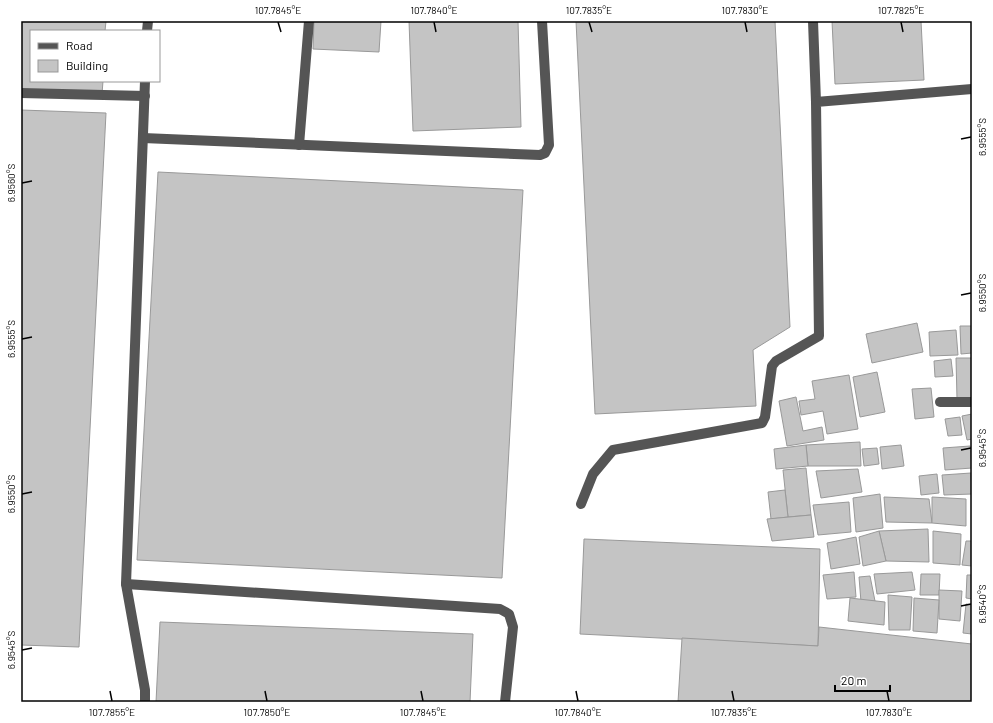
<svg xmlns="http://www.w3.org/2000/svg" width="993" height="723" viewBox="0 0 993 723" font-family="Barlow,sans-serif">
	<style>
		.building { fill: #c4c4c4; stroke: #999 }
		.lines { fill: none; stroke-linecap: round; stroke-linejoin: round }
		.minor { stroke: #555; stroke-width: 10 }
		.ticks { fill: none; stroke: #000; stroke-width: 1.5 }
		.neatline { fill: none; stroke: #000; stroke-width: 1.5 }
		.ticks-label { font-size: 10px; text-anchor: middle; fill: #000 }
	</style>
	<rect width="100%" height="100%" fill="#fff"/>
	<g class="building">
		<polygon points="21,21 106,21 105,31 31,31 31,81 103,81 102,94 21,90"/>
		<polygon points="314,21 381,21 379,52 313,49"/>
		<polygon points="409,21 518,21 521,127 413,131"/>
		<polygon points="576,21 775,21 790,327 753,350 756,406 595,414"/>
		<polygon points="832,21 921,21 924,80 835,84"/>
		<polygon points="21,110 106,113 79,647 21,645"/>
		<polygon points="158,172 523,190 502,578 137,560"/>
		<polygon points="917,323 923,352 872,363 866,334"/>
		<polygon points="960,326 972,326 972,353 961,354"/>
		<polygon points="956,330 958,355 930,356 929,332"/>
		<polygon points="956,358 972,358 972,399 957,399"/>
		<polygon points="951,359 953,376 935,377 934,361"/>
		<polygon points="877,372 885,412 860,417 853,377"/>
		<polygon points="849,375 858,429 827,434 823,411 801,415 799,401 815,399 812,381"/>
		<polygon points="931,388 934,417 915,419 912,389"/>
		<polygon points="796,397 803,431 822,427 824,440 787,446 779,401"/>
		<polygon points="972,414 972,439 967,440 962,416"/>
		<polygon points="960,417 962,435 948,436 945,419"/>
		<polygon points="860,442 861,466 808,466 806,445"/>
		<polygon points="806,445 808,466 776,469 774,449"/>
		<polygon points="901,445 904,466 882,469 880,447"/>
		<polygon points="970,446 972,468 945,470 943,448"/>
		<polygon points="877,448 879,464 864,466 862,449"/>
		<polygon points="806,468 811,515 788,517 783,470"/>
		<polygon points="858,469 862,492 821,498 816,471"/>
		<polygon points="971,473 972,494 944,495 942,475"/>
		<polygon points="937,474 939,493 921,495 919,476"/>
		<polygon points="785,490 788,517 771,519 768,492"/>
		<polygon points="880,494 883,528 856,532 853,498"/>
		<polygon points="884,497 929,499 932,523 886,522"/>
		<polygon points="932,497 966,499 966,526 932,523"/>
		<polygon points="849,502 851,532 818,535 813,505"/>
		<polygon points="811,515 814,537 772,541 767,519"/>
		<polygon points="928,529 929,562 886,561 879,531"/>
		<polygon points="879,531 886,561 863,566 859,537"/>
		<polygon points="933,531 961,534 960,565 933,563"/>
		<polygon points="856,537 860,564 831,569 827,543"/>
		<polygon points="584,539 820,549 818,646 580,634"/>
		<polygon points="966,541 972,541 972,566 962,565"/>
		<polygon points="854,572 856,597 827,599 823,575"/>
		<polygon points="912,572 915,590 877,594 874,574"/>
		<polygon points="921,574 940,574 939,595 920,595"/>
		<polygon points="967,575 972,575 972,599 966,598"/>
		<polygon points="870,576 875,601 861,602 859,577"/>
		<polygon points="939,590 962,591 960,621 939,619"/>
		<polygon points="888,595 912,597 910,630 889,630"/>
		<polygon points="850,598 885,602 884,625 848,621"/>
		<polygon points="914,598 939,600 937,633 913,631"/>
		<polygon points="966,604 972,605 972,634 963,633"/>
		<polygon points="160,622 473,634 470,702 156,702"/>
		<polygon points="819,627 972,644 972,702 678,702 682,638 818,646"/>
	</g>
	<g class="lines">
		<g class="minor">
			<polyline points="813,21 816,102"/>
			<polyline points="147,31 148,21"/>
			<polyline points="21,93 145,96"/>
			<polyline points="143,138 540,155 545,153 549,145 542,21"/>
			<polyline points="299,145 309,21"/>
			<polyline points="940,402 972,402"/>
			<polyline points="581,504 593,474 613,450 762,423 765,417 772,366 776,361 819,336 816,102 972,89"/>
			<polyline points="126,584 500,609 509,614 513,627 505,702"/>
			<polyline points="145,702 145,690 126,584 145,81"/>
		</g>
	</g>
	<path class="ticks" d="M 278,22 L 281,32M 434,22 L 436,32M 589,22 L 592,32M 745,22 L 747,32M 901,22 L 903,32M 961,139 L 971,137M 22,183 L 32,181M 961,295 L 971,293M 22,339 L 32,337M 961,450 L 971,448M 22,494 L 32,492M 961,606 L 971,604M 22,650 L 32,648M 110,691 L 112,701M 265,691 L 267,701M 421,691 L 423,701M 576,691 L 578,701M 732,691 L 734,701M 887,691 L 889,701"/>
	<rect width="993" height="723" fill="none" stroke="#ffffff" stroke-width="44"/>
	<rect x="30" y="30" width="130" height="52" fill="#ffffff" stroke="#999999"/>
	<rect x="38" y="43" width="20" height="6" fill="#555555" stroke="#999999"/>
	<text x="66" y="50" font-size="12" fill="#000000">Road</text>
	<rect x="38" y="60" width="20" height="12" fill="#c4c4c4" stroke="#999999"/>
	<text x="66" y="70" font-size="12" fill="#000000">Building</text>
	<path d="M835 685v6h55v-6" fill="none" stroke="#000000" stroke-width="2"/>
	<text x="841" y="685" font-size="12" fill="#000000" stroke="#ffffff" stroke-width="3" paint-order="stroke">20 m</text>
	<rect x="22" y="22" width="949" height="679" class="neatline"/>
	<g class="ticks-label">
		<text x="278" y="14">107.7845°E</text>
		<text x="434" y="14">107.7840°E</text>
		<text x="589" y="14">107.7835°E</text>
		<text x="745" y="14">107.7830°E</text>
		<text x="901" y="14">107.7825°E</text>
		<text transform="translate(982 137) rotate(-90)" y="4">6.9555°S</text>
		<text transform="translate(11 183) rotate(-90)" y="4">6.9560°S</text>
		<text transform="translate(982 293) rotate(-90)" y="4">6.9550°S</text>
		<text transform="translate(11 339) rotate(-90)" y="4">6.9555°S</text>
		<text transform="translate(982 448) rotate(-90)" y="4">6.9545°S</text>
		<text transform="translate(11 494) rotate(-90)" y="4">6.9550°S</text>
		<text transform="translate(982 604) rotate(-90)" y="4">6.9540°S</text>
		<text transform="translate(11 650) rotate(-90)" y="4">6.9545°S</text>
		<text x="112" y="716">107.7855°E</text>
		<text x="267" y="716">107.7850°E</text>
		<text x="423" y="716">107.7845°E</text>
		<text x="578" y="716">107.7840°E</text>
		<text x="734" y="716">107.7835°E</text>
		<text x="889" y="716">107.7830°E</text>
	</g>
</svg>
